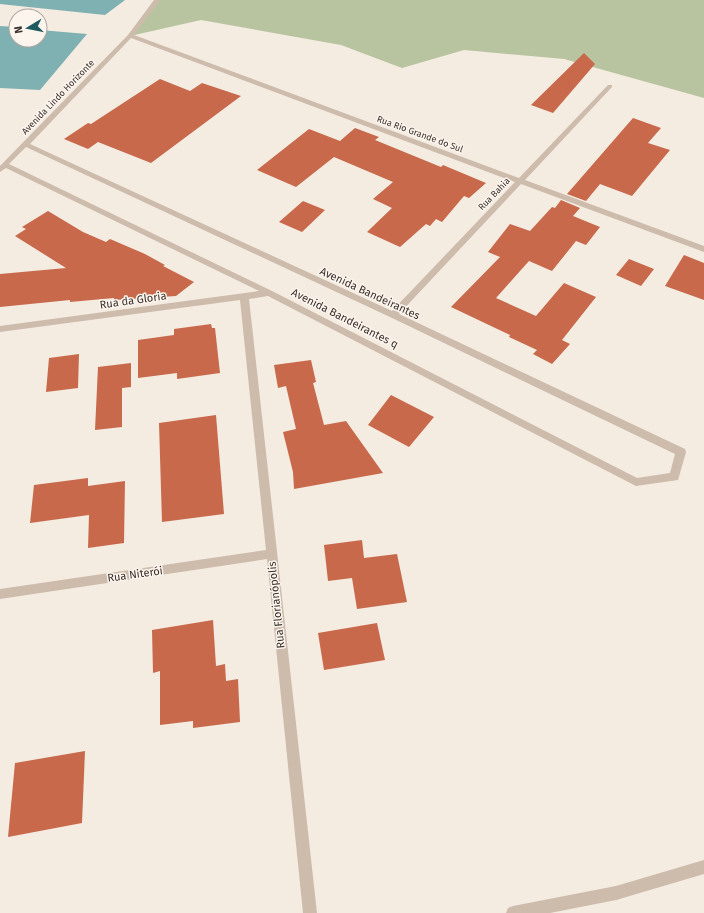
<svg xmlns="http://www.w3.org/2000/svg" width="704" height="913" viewBox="0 0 704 913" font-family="'Fira Sans',sans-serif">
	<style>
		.green { fill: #b8c4a0 }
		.water { fill: #7fb0b2 }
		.building { fill: #c8694b }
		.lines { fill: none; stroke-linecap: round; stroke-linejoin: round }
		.lane { fill: #cdbbac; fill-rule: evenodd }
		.street { fill: #cdbbac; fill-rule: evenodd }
		.labels { text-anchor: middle; stroke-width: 3; stroke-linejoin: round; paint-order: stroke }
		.far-street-label { font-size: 9px; fill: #3b302b; stroke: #fbf5ee }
		.street-label { font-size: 11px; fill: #3b302b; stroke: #fbf5ee }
	</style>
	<rect width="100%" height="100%" fill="#f4ebe1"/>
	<polygon class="green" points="157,0 704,0 704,98 564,59 464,50 402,68 341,45 201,20 130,36"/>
	<g class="water">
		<polygon points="0,0 125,0 105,15 0,4"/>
		<polygon points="0,26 16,27 16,40 40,40 40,30 87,34 40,90 0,88"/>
	</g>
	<g class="building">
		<polygon points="584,53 595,64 553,113 531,105"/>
		<polygon points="160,79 190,91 202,83 241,96 151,163 98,142 88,149 64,139 88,123 91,124"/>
		<polygon points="633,118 661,128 648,143 670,150 632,196 600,184 586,201 567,194"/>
		<polygon points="355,128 379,137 375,140 441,167 443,165 486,183 469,198 464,196 442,222 436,219 430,226 426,224 400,247 367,232 392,208 373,199 393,182 334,157 296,187 257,170 309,129 340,141"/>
		<polygon points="561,200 580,208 573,216 600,227 586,245 576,241 552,271 529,261 496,298 536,316 564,283 596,297 562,340 570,344 552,364 533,354 537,350 509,337 510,335 451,307 500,257 488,252 510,224 530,231 552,207 555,208"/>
		<polygon points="303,201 325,210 302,232 279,222"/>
		<polygon points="48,211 83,232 106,242 110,239 145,254 165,265 163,266 194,282 176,296 114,300 114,298 70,302 70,300 0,307 0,274 66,268 15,236 26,229 22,227"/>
		<polygon points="684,255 704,263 704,300 665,286"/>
		<polygon points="629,259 654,269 641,286 616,275"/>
		<polygon points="211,324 212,328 215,328 220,373 177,379 177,373 138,378 138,340 174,335 174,329"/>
		<polygon points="79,354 78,388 46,392 49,358"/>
		<polygon points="311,360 316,382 313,383 324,425 346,421 383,473 294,489 293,472 283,432 296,429 286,386 278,388 274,365"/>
		<polygon points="131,363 131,387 122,388 122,427 95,430 98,367"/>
		<polygon points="391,395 434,417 409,447 368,425"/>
		<polygon points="216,415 224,514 162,522 159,423"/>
		<polygon points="88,478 88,486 125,481 124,543 88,548 89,515 30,523 34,485"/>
		<polygon points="362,540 364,558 397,554 407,602 357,609 352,578 328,581 324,545"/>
		<polygon points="213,620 216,666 225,664 226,681 238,679 240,722 193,728 193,721 160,725 160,671 153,673 152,630"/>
		<polygon points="377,623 385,660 324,670 318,633"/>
		<polygon points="85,751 82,823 8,837 15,763"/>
	</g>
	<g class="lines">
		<polygon class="lane" points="704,860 704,874 616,900 611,898 609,893 611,888 616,886"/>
		<g class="street">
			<path d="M 154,0 L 160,0 L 134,35 L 519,178 L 608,85 L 612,85 L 612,87 L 525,180 L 704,246 L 704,252 L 521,184 L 399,314 L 685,449 L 686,452 L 678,480 L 636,486 L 268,296 L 249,299 L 317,913 L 303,913 L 267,559 L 0,599 L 0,589 L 266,550 L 240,300 L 0,332 L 0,326 L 259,291 L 6,168 L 0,172 L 0,166 L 128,35 ZM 131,38 L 515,182 L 392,311 L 30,144 ZM 26,147 L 390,317 L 675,454 L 670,473 L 637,478 L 272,291 L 9,164 Z"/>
			<polygon points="616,886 621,888 623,893 621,898 616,900 550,913 506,913 508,908 513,906"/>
		</g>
	</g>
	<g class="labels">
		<g class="far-street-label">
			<text transform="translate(58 97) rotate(-46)" y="3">Avenida Lindo Horizonte</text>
			<text transform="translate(420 134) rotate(20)" y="3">Rua Rio Grande do Sul</text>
			<text transform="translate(494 194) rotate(-46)" y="3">Rua Bahia</text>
		</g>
		<g class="street-label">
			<text transform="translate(370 293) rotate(25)" y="4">Avenida Bandeirantes</text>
			<text transform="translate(133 300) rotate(-8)" y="4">Rua da Gloria</text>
			<text transform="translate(345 318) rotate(27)" y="4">Avenida Bandeirantes q</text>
			<text transform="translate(135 574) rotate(-8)" y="4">Rua Niterói</text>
			<text transform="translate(276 605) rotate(-96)" y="4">Rua Florianópolis</text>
		</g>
	</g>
	<g transform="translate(28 28) rotate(260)"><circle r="19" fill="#fbf5ee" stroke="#aea6a0"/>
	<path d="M0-3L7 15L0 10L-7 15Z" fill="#1f5a5e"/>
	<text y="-6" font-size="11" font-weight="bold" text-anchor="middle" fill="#3b302b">N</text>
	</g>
</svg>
